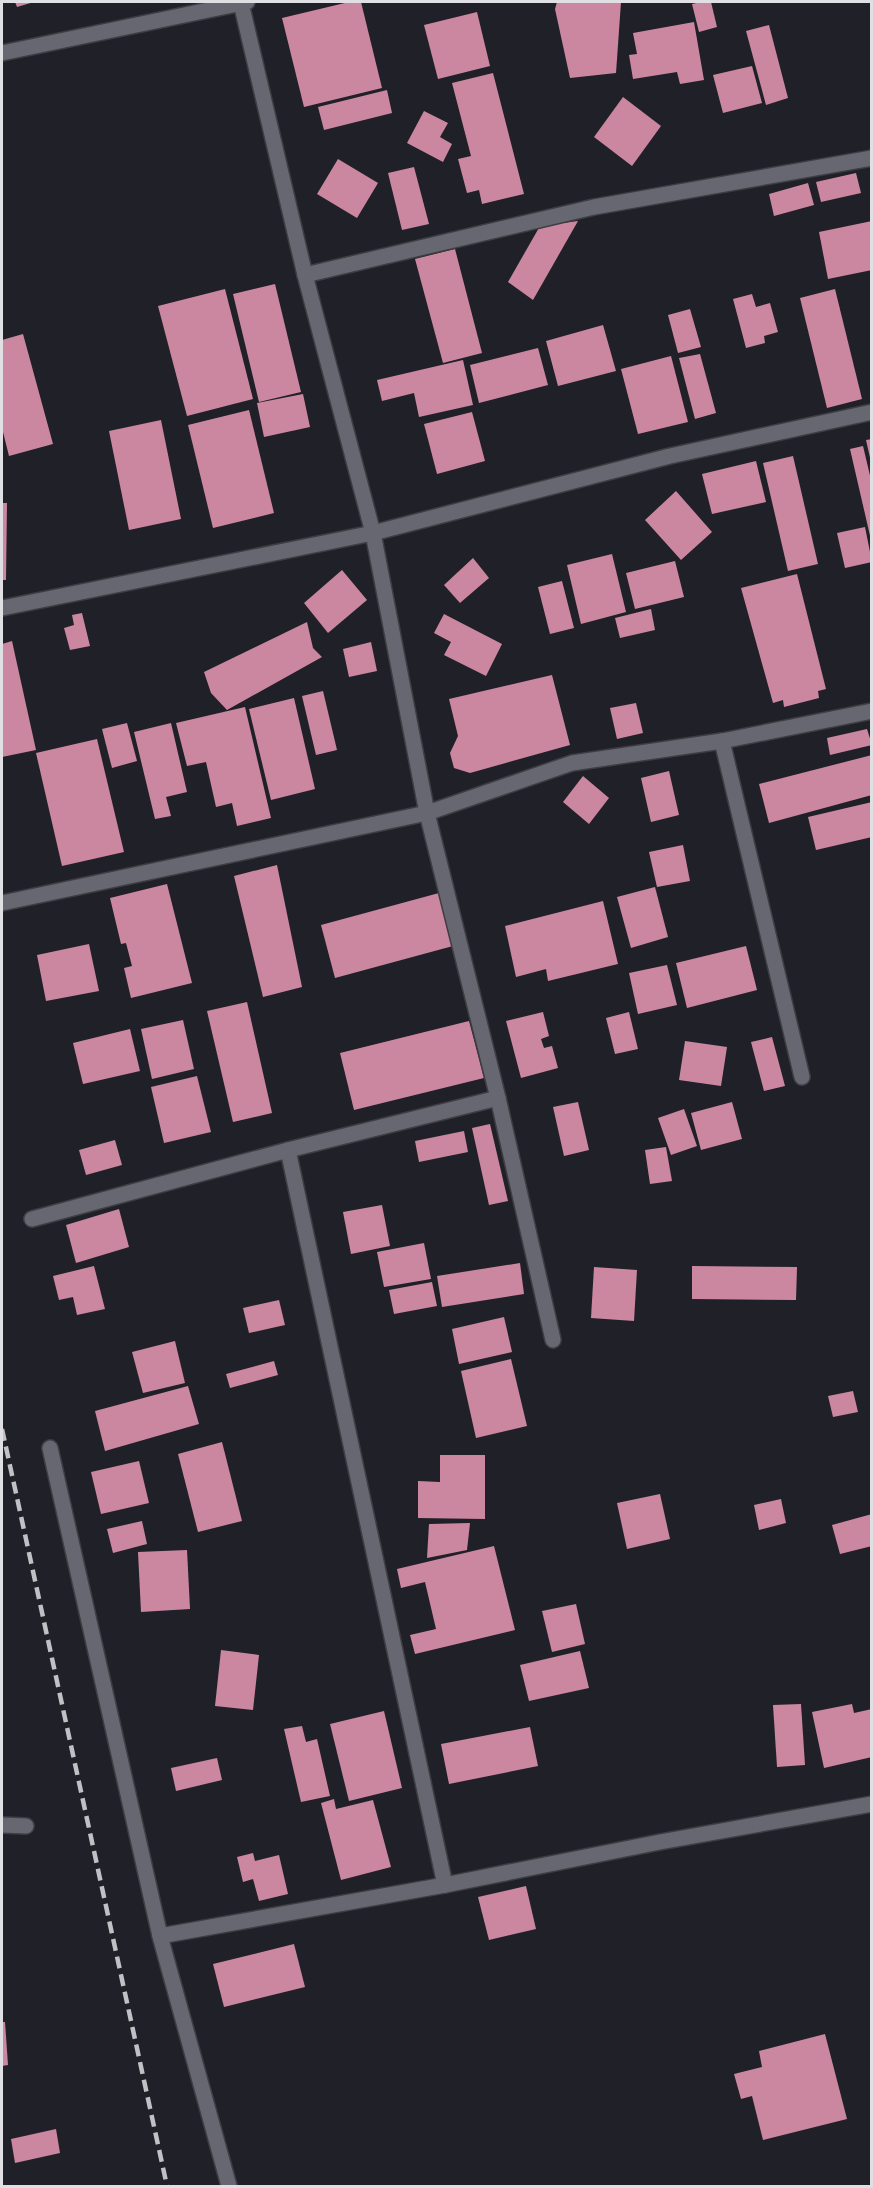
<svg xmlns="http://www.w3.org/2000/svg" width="873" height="2188" viewBox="0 0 873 2188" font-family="Mulish,sans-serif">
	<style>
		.building { fill: #cc87a0 }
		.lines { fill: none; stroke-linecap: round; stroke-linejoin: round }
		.minor-casing { stroke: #3d3d43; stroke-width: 18 }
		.minor { stroke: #676771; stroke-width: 15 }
		.rail { stroke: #c0c0c5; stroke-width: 4.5; stroke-dasharray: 12 6; stroke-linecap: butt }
	</style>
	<rect width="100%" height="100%" fill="#202028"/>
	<g class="building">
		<polygon points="15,2 34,2 17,7"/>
		<polygon points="349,2 361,2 382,88 304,107 282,18"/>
		<polygon points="557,2 621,2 616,73 570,78 555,9"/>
		<polygon points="701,2 711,2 717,27 699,32 692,4"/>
		<polygon points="477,12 490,66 438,79 424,25"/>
		<polygon points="694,22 704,80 680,84 677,72 633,79 629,55 637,54 633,33"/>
		<polygon points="769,25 788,98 766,105 746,31"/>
		<polygon points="752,66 762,103 723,113 713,75"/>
		<polygon points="493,73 524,194 482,204 479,190 467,193 458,159 471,156 452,83"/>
		<polygon points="387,90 392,113 324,130 318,107"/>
		<polygon points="623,97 661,126 632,166 594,137"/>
		<polygon points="424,111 448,123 440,137 452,144 443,162 407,143"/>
		<polygon points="338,159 378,183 357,218 317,194"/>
		<polygon points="414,167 429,224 402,230 388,173"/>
		<polygon points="856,173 861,193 821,202 816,182"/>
		<polygon points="808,183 814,205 774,216 769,194"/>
		<polygon points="578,221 533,300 508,282 540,226"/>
		<polygon points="872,221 872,270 828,279 819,232"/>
		<polygon points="455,249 482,353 443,363 415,259"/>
		<polygon points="275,284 301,392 259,402 233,294"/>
		<polygon points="225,289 253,399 187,416 158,306"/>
		<polygon points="835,289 862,399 827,408 800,298"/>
		<polygon points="752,294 756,307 770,303 778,332 764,336 765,343 746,348 733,299"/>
		<polygon points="690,309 701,347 678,353 668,315"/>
		<polygon points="603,325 616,371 558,386 546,341"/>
		<polygon points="23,334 53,444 9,456 2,428 2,340"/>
		<polygon points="538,348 548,385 479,403 470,365"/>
		<polygon points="700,354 716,413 695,419 679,358"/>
		<polygon points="671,356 688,422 638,434 621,369"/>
		<polygon points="463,360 473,405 419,417 414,393 382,401 377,380"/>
		<polygon points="303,394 310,427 264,437 257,403"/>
		<polygon points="249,410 274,513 213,528 188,425"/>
		<polygon points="472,412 485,461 437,474 424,424"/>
		<polygon points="161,420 181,519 129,530 109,431"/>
		<polygon points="872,439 872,462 871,462 866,440"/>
		<polygon points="863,446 872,484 871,540 850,449"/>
		<polygon points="793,456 818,564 788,571 763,463"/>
		<polygon points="756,461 766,502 712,514 702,474"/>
		<polygon points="676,491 712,532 681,560 645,520"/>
		<polygon points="2,503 7,503 6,580 2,580"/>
		<polygon points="865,527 872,562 845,568 837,533"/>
		<polygon points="612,554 626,612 581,624 567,565"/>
		<polygon points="473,558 489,578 460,603 444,585"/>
		<polygon points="675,561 684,597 635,609 626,573"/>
		<polygon points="342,570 367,600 328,633 304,603"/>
		<polygon points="797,574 826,689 818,691 819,698 784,707 783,700 773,703 741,588"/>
		<polygon points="562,581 574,628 550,634 538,587"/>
		<polygon points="651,609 655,630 620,638 615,618"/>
		<polygon points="82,613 90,646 70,650 64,628 74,625 72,615"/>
		<polygon points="444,614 502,644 486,676 444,655 451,642 434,633"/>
		<polygon points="307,622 313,648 322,657 227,710 211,693 204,672"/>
		<polygon points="12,641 36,750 2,757 2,644"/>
		<polygon points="371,642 377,671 349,677 343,649"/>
		<polygon points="552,675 570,745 470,773 454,768 450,753 458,736 449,699"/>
		<polygon points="323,691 337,750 316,755 302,696"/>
		<polygon points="294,698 315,789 271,800 249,709"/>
		<polygon points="636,703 643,733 617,739 610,708"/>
		<polygon points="245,707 271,818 237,826 232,803 216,807 206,762 187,766 176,723"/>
		<polygon points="127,723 137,761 112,768 102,729"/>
		<polygon points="171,723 187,792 166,797 171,816 155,819 134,732"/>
		<polygon points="867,729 872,745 830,755 827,738"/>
		<polygon points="97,739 124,852 62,866 36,753"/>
		<polygon points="872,755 872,795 769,823 759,784"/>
		<polygon points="669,771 679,815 651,822 641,778"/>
		<polygon points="583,776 609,798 589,824 563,802"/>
		<polygon points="872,802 872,837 816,850 808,817"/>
		<polygon points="683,845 690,881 657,887 649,852"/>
		<polygon points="277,865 302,987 263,997 234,876"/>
		<polygon points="167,884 192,983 131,998 124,968 132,966 126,943 121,944 110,898"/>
		<polygon points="655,887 668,937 631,948 617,897"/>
		<polygon points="439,893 453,946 335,978 321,925"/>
		<polygon points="603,901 618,964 548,981 546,969 516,977 505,926"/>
		<polygon points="89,944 99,991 46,1001 37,955"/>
		<polygon points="746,946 757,990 687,1008 676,963"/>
		<polygon points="667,965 677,1005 638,1014 629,973"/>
		<polygon points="247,1002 272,1113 233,1122 207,1011"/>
		<polygon points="543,1012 549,1036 541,1039 544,1048 552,1046 558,1068 521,1078 506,1021"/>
		<polygon points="629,1012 638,1049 615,1054 606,1018"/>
		<polygon points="183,1020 194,1069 152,1079 141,1029"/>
		<polygon points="469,1021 484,1078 354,1110 340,1053"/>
		<polygon points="130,1029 140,1071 83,1084 73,1043"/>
		<polygon points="772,1037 785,1086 764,1091 751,1042"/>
		<polygon points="685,1041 727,1047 721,1086 679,1080"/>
		<polygon points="197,1076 211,1132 164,1143 151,1087"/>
		<polygon points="578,1102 589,1150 564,1156 553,1107"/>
		<polygon points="732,1102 742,1139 701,1150 691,1113"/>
		<polygon points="684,1109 697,1146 671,1155 658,1118"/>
		<polygon points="490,1124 508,1201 489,1205 472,1128"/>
		<polygon points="464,1131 468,1152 419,1162 415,1141"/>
		<polygon points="115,1140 122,1165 86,1175 79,1150"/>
		<polygon points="666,1147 672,1181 650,1184 645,1150"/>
		<polygon points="382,1205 390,1246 351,1254 343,1212"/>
		<polygon points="119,1209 129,1247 76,1263 66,1225"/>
		<polygon points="424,1243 431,1279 384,1287 377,1252"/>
		<polygon points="520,1263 524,1294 442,1307 437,1276"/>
		<polygon points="94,1266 105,1309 77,1315 73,1297 59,1300 53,1276"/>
		<polygon points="692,1266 797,1267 796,1300 692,1299"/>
		<polygon points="594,1267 637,1270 634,1321 591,1318"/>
		<polygon points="432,1282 437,1306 394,1314 389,1290"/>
		<polygon points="279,1300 285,1325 249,1333 243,1308"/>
		<polygon points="504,1317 512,1352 459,1364 452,1329"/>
		<polygon points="175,1341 185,1383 143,1393 132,1352"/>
		<polygon points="511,1359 527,1426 476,1438 461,1371"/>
		<polygon points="274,1361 278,1375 230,1388 226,1374"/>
		<polygon points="188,1386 199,1424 105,1451 95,1411"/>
		<polygon points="853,1391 858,1412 833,1417 828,1396"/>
		<polygon points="222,1442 242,1521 198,1532 178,1454"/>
		<polygon points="440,1455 485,1455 485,1519 418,1518 418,1481 440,1482"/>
		<polygon points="139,1461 149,1503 101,1514 91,1472"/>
		<polygon points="660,1494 670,1539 627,1549 617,1503"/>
		<polygon points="781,1499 786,1523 759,1530 754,1505"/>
		<polygon points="872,1514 872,1546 840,1554 832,1525"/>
		<polygon points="142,1521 147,1544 113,1553 107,1529"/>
		<polygon points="470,1523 467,1550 427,1558 429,1524"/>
		<polygon points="494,1546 515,1630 415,1654 410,1635 436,1629 425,1582 401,1588 397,1569"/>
		<polygon points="187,1550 190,1609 141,1612 138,1552"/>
		<polygon points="576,1604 585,1644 552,1652 542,1611"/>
		<polygon points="221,1650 259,1655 253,1710 215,1706"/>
		<polygon points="580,1651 589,1688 529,1701 520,1665"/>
		<polygon points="801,1704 805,1765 777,1767 773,1705"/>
		<polygon points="852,1704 854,1713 872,1709 872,1757 824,1768 812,1712"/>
		<polygon points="384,1711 402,1788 349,1801 330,1724"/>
		<polygon points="302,1726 306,1742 317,1739 330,1796 301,1802 284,1729"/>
		<polygon points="530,1727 538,1766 449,1784 441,1744"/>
		<polygon points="217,1758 222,1780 176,1791 171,1768"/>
		<polygon points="334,1799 336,1809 373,1800 391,1867 341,1880 321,1803"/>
		<polygon points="253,1853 255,1861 279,1855 288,1894 259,1901 253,1879 243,1882 237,1857"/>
		<polygon points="526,1886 536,1929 489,1940 478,1897"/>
		<polygon points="294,1944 305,1987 224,2007 213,1964"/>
		<polygon points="2,2022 5,2022 8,2065 2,2066"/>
		<polygon points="825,2034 847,2119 763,2140 752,2096 741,2099 734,2074 762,2067 759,2051"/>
		<polygon points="56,2129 60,2153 15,2163 11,2139"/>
	</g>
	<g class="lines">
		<g class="minor-casing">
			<g id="minor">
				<polyline points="241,3 305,275 373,533 427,813 498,1098 553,1340"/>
				<polyline points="2,53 247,2"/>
				<polyline points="305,275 594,207 872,158"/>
				<polyline points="2,608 373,533 670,456 872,412"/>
				<polyline points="722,741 802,1077"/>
				<polyline points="2,903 427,813 572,763 722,741 872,711"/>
				<polyline points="288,1150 445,1885"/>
				<polyline points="32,1219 288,1150 498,1098"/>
				<polyline points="50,1448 160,1936 229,2186"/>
				<polyline points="2,1825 26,1826"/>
				<polyline points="160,1936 445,1885 660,1842 872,1804"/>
			</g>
		</g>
		<use href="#minor" class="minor"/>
		<polyline class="rail" points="2,1429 167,2186"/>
	</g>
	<rect width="873" height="2188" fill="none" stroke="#dfdfe4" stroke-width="6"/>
</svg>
